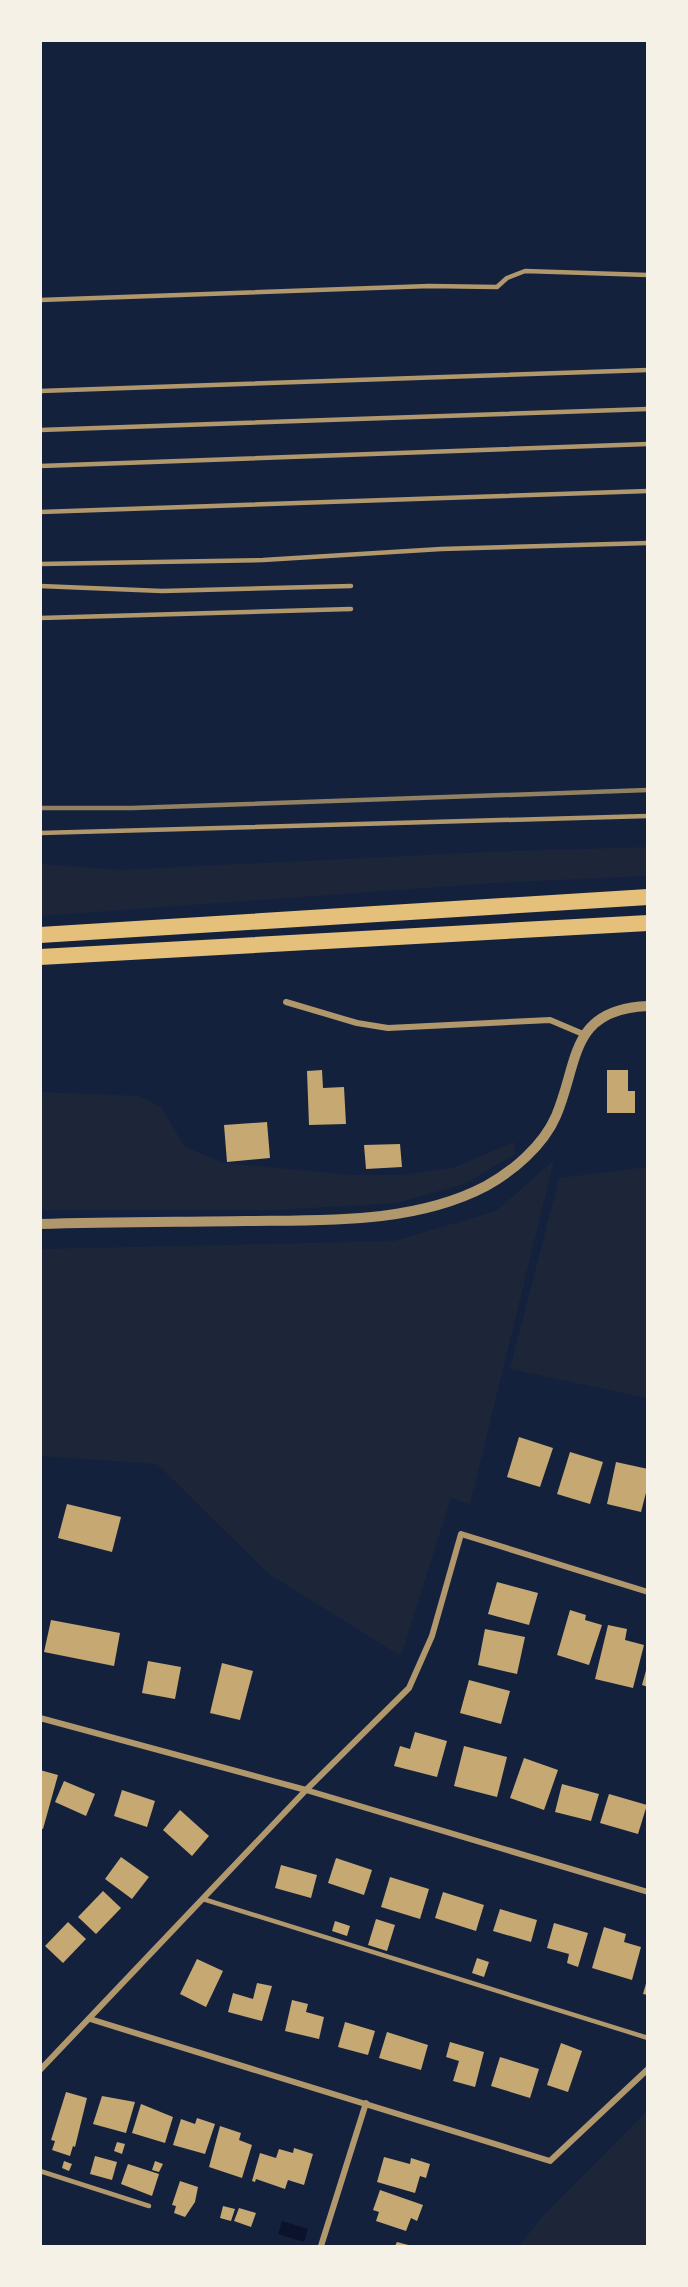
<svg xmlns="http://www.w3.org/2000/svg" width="688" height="2287" viewBox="0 0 688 2287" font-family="'Times New Roman',serif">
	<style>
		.green { fill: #1d2539 }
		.water { fill: #0b132b }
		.building { fill: #c6a872 }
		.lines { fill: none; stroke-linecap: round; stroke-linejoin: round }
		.service { stroke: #b1986c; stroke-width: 4.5 }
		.minor { stroke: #b1986c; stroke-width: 6 }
		.tertiary { stroke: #b1986c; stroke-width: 10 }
		.trunk { stroke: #e5c07b; stroke-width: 16 }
		.rail { stroke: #918062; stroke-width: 4.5 }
	</style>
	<rect width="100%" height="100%" fill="#14213d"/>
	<g class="green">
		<polygon points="647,847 647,876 493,883 41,916 41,864 121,870 486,852"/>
		<polygon points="41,1092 139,1096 161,1107 185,1147 224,1163 352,1175 403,1175 455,1167 514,1142 515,1154 464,1184 397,1203 276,1210 41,1210"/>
		<polygon points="554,1160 470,1504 451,1498 401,1656 270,1575 157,1464 41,1456 41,1249 394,1241 496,1211"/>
		<polygon points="647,1167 647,1398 510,1369 559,1178"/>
		<polygon points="647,2111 647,2246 519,2246 543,2216"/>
	</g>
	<polygon class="water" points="282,2221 308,2229 304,2242 278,2234"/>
	<g class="building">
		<polygon points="322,1070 323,1088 344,1087 346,1124 309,1125 307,1071"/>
		<polygon points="607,1070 628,1070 628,1091 635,1091 635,1113 607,1113"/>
		<polygon points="267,1122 270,1158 227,1162 224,1125"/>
		<polygon points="400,1144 402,1167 366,1169 364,1145"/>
		<polygon points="519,1437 553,1448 540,1487 507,1477"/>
		<polygon points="570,1452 603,1462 590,1504 557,1494"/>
		<polygon points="616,1462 648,1469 648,1485 641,1512 607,1504"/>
		<polygon points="67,1504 121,1517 112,1552 58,1538"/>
		<polygon points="497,1582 538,1593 529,1625 488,1614"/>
		<polygon points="570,1610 586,1615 585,1620 602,1625 589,1665 557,1655"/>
		<polygon points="51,1620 120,1633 114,1666 44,1652"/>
		<polygon points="608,1625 627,1629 625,1640 644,1645 633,1688 595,1679"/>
		<polygon points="485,1629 525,1637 517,1674 478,1665"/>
		<polygon points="148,1661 181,1667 175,1699 142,1693"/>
		<polygon points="222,1663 253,1671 240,1720 210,1713"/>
		<polygon points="647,1667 648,1667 648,1687 642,1685"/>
		<polygon points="469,1680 510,1691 501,1724 460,1713"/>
		<polygon points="415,1732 447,1741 437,1777 394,1766 400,1746 410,1749"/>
		<polygon points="464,1746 507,1757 497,1797 454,1786"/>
		<polygon points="524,1758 558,1770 544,1810 510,1798"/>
		<polygon points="40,1770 58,1775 43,1829 40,1828"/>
		<polygon points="64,1781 95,1794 86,1816 55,1802"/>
		<polygon points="562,1784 599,1794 591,1821 555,1812"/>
		<polygon points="122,1790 155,1801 147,1827 114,1816"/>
		<polygon points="609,1794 647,1805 638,1834 600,1823"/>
		<polygon points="180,1810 209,1836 192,1856 163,1830"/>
		<polygon points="121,1857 149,1877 132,1899 105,1879"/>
		<polygon points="336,1858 372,1870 364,1895 328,1883"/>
		<polygon points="281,1865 317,1875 311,1898 275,1888"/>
		<polygon points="390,1877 429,1889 420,1919 381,1907"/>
		<polygon points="103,1891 121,1908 96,1934 78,1917"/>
		<polygon points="443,1892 484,1905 476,1931 435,1918"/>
		<polygon points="500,1909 537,1920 531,1942 493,1931"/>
		<polygon points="376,1919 395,1925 387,1951 368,1945"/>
		<polygon points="335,1921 350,1926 347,1936 332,1931"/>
		<polygon points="68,1922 86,1939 63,1963 45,1946"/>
		<polygon points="554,1923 588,1933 578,1967 567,1963 569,1954 547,1948"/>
		<polygon points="604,1927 626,1934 624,1942 641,1947 632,1980 592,1968"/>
		<polygon points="477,1958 489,1962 484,1977 472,1973"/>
		<polygon points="197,1959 223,1971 206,2007 180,1994"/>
		<polygon points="647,1980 648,1980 648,1995 643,1994"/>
		<polygon points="257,1983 272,1986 262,2021 228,2012 233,1993 253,1999"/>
		<polygon points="292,2000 308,2004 306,2012 324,2017 319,2039 285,2031"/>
		<polygon points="345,2022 375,2031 368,2055 338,2047"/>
		<polygon points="387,2032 428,2045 421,2070 379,2058"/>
		<polygon points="450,2042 484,2052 475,2087 453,2081 459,2061 446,2057"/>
		<polygon points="561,2043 582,2051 568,2092 547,2085"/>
		<polygon points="500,2057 539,2069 530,2098 491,2086"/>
		<polygon points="66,2092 87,2098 75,2147 73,2146 70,2156 52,2150 55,2141 51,2140"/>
		<polygon points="102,2096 135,2102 126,2133 93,2124"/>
		<polygon points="141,2104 173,2117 165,2143 132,2133"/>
		<polygon points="197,2118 215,2124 205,2154 173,2145 181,2119 195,2124"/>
		<polygon points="220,2126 241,2133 239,2140 252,2145 242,2178 209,2167"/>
		<polygon points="117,2142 125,2144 122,2154 114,2151"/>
		<polygon points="294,2148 313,2154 304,2185 288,2180 285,2189 256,2179 255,2182 252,2181 260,2153 276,2158 279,2149 293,2153"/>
		<polygon points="95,2156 117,2162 112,2180 90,2174"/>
		<polygon points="384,2157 410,2164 411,2158 430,2164 426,2178 420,2176 415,2193 377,2182"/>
		<polygon points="64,2161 72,2164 69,2171 62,2168"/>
		<polygon points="155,2161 163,2164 159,2172 152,2170"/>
		<polygon points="128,2164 159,2174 152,2196 121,2184"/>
		<polygon points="180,2181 198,2187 195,2202 185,2217 174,2213 176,2206 172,2205"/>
		<polygon points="380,2190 423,2205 417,2221 411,2218 406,2231 376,2221 379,2212 373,2210"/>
		<polygon points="223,2206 235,2209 231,2221 220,2218"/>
		<polygon points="239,2208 256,2213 251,2227 234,2221"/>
		<polygon points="397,2242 412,2246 395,2246"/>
	</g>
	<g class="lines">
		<g class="service">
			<polyline points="40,300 429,286 497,287 507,278 525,271 648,275"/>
			<polyline points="40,391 648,370"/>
			<polyline points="40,430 648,409"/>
			<polyline points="40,466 648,444"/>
			<polyline points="40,512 648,491"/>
			<polyline points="40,564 263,560 441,549 648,543"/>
			<polyline points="40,586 162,591 351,586"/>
			<polyline points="40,618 351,609"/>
			<polyline points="40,833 648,816"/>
			<polyline points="203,1899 648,2038"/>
			<polyline points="40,2171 149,2206"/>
		</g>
		<g class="minor">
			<polyline points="286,1002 357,1023 388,1028 550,1020 583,1034"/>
			<polyline points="40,1718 306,1790 648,1892"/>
			<polyline points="90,2019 550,2161 648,2069"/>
			<polyline points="40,2070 306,1790 409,1688 432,1636 461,1534 648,1592"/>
			<polyline points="321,2246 366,2103"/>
		</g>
		<path class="tertiary" d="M 40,1224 C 109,1222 177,1222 245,1221 C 324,1220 414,1224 486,1186 C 513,1171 543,1146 556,1116 C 579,1062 569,1009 648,1006"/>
		<g class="trunk">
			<polyline points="40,935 648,897"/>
			<polyline points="40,957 648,923"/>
		</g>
		<polyline class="rail" points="40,808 132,808 648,790"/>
	</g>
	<rect width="688" height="2287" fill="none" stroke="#f6f1e7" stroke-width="84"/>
</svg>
